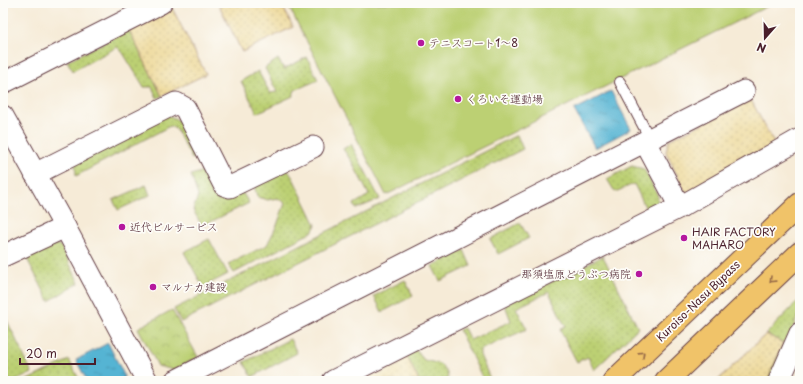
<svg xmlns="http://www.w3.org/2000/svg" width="803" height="384" viewBox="0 0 803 384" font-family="'Playpen Sans','Klee One',sans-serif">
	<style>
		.grass { fill: url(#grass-dots); stroke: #83784f }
		.sand { fill: url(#sand-dots); stroke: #9c7c64 }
		.park { fill: url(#park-crowns); stroke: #83784f }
		.pitch { fill: #bcd073; stroke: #83784f }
		.water { fill: url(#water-ripples); stroke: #4f6a7f }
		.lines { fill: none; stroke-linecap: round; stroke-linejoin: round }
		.service-casing { stroke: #643e45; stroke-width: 12 }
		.minor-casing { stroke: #643e45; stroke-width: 23 }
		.primary-casing { stroke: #643e45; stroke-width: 24 }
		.service { stroke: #fff; stroke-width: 10 }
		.minor { stroke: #fff; stroke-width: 21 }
		.primary { stroke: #f0c369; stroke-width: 22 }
		.oneway { stroke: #956947 }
		.poi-dot { fill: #b5179e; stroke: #fdfcf7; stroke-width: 1.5 }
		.labels { text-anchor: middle; stroke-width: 3.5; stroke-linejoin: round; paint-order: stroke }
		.poi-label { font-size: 11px; fill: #4a1f2b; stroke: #fdfcf7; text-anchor: start }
		.street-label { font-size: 11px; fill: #4a1f2b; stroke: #fdfcf7 }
	</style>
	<defs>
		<pattern id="grass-dots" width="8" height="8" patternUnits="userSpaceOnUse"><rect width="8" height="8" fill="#bcd073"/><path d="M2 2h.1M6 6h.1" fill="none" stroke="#a3b264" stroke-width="1.8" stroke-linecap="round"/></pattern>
		<pattern id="sand-dots" width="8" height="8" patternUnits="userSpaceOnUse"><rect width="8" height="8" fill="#eeda9e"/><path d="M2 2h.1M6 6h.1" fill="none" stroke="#cebb88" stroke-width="1.8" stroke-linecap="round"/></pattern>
		<pattern id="park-crowns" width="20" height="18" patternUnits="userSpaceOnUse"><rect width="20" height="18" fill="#bcd073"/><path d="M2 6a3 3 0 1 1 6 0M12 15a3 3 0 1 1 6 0" fill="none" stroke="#a3b264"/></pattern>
		<pattern id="water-ripples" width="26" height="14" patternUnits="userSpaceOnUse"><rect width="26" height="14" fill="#54b4d3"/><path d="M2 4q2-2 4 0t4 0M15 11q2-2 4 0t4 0" fill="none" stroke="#4892ab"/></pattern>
	</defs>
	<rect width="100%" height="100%" fill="#fdfcf7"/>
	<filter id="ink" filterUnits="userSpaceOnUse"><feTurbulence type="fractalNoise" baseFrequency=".025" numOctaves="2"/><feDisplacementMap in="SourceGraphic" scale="8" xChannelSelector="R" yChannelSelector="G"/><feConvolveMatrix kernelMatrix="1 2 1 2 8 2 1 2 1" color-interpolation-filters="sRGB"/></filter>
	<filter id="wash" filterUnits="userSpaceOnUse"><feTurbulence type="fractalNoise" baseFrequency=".012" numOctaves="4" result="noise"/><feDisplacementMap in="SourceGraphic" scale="16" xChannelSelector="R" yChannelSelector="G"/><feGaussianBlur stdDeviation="0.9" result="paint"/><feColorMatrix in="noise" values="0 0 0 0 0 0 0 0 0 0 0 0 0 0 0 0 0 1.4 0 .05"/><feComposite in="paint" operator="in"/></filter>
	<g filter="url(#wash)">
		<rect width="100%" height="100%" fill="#f6ebd7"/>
		<g class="grass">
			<polygon points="129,30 162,96 157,98 152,87 144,87 123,53 117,47 73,71 67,61"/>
			<polygon points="307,57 318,80 295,90 293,96 257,113 241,81 258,71 270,93 277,92 265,68 278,59 284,69"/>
			<polygon points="168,115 180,121 198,156 192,159 176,129 170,126 76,176 75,162"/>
			<polygon points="517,135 523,149 181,322 174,309"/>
			<polygon points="351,144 380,199 356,209 354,204 369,195 352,162 343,149"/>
			<polygon points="632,166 644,169 658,196 657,208 648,213 634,184 615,192 607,179"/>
			<polygon points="287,169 293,178 316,225 312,232 234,273 228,264 267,245 277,225 285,203 277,198 268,200 257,197 254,185"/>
			<polygon points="204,171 211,187 217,195 231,195 241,190 249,203 202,226 193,210 198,196 191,175"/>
			<polygon points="146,185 150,195 118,210 113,200"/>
			<polygon points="520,223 529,238 498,254 490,239"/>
			<polygon points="209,239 228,274 203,287 184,252"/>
			<polygon points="53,243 61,246 79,283 49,301 26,257"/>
			<polygon points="464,250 471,266 440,281 432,266"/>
			<polygon points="603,256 638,328 594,370 588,357 577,362 560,330 566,325 563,322 549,292 516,308 527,329 480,350 480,355 491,381 484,381 459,330 464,328 470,340 511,321 505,305"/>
			<polygon points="405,280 413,296 382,312 374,296"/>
			<polygon points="800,299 800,311 771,381 767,381 783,343 784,343 766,334"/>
			<polygon points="3,312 32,373 15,381 3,381"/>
			<polygon points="290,339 297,353 252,377 244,362"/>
			<polygon points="416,350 424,360 440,364 447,373 448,378 442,381 419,381 406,355"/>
			<polygon points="69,360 80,381 25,381"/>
		</g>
		<g class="sand">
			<polygon points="218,3 281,3 293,27 242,52"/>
			<polygon points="172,8 206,74 162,96 129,30"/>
			<polygon points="751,100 775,145 686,194 666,152 669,140"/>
			<polygon points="766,334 783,343 767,381 744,381 742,380 742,381 717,381"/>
			<polygon points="406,355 419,381 357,381 356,379"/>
		</g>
		<polygon class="park" points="172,310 198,357 174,370 158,366 138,328"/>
		<polygon class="pitch" points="287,3 774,3 386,195"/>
		<g class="water">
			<polygon points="611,91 631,129 595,148 574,110"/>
			<polygon points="108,343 124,375 123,381 87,381 76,360"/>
		</g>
	</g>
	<g filter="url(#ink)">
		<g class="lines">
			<g class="service-casing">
				<polyline id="service" points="620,82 650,139"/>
			</g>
			<g class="minor-casing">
				<g id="minor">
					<polyline points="3,83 161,3"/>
					<polyline points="3,116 65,227 147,381"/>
					<polyline points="645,142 680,207"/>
					<polyline points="35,174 176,103 185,108 224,185 230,187 313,147"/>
					<polyline points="3,256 65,227"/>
					<polyline points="175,381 744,91"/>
					<polyline points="333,381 680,207 800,139"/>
					<polyline points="779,381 800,333"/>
				</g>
			</g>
			<g class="primary-casing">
				<g id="primary">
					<polyline points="614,381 800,204"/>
					<polyline points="666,381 800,253"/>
				</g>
			</g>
			<use href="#service" class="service"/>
			<use href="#minor" class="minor"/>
			<use href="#primary" class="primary"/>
		</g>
		<defs><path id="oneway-chevron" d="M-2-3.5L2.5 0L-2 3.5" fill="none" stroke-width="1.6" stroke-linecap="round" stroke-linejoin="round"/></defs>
		<g class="oneway">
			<use href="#oneway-chevron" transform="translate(772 280) rotate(136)"/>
			<use href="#oneway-chevron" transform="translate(642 354) rotate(-44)"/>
		</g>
	</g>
	<g class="poi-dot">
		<circle cx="421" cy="43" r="4"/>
		<circle cx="458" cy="99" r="4"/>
		<circle cx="122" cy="227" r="4"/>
		<circle cx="684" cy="238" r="4"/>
		<circle cx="639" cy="274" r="4"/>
		<circle cx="153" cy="287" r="4"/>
	</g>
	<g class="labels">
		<g class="poi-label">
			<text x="429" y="47">テニスコート1～8</text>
			<text x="466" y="103">くろいそ運動場</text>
			<text x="130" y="231">近代ビルサービス</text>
			<text x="692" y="236">HAIR FACTORY<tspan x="692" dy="13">MAHARO</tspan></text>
			<text x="631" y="278" text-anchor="end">那須塩原どうぶつ病院</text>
			<text x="161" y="291">マルナカ建設</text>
		</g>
		<g class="street-label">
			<text transform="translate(698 301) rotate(-44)" y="4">Kuroiso-Nasu Bypass</text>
		</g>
	</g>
	<rect width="803" height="384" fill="none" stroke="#fdfcf7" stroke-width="16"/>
	<g transform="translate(765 38) rotate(200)" stroke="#fdfcf7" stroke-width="3" paint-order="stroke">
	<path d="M0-3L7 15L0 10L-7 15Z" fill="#4a1f2b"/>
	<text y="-6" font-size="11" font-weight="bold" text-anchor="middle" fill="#4a1f2b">N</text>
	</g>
	<path d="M20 358v6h75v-6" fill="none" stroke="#4a1f2b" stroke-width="2"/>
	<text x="26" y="358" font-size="12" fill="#4a1f2b" stroke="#fdfcf7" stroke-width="3" paint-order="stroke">20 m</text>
</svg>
